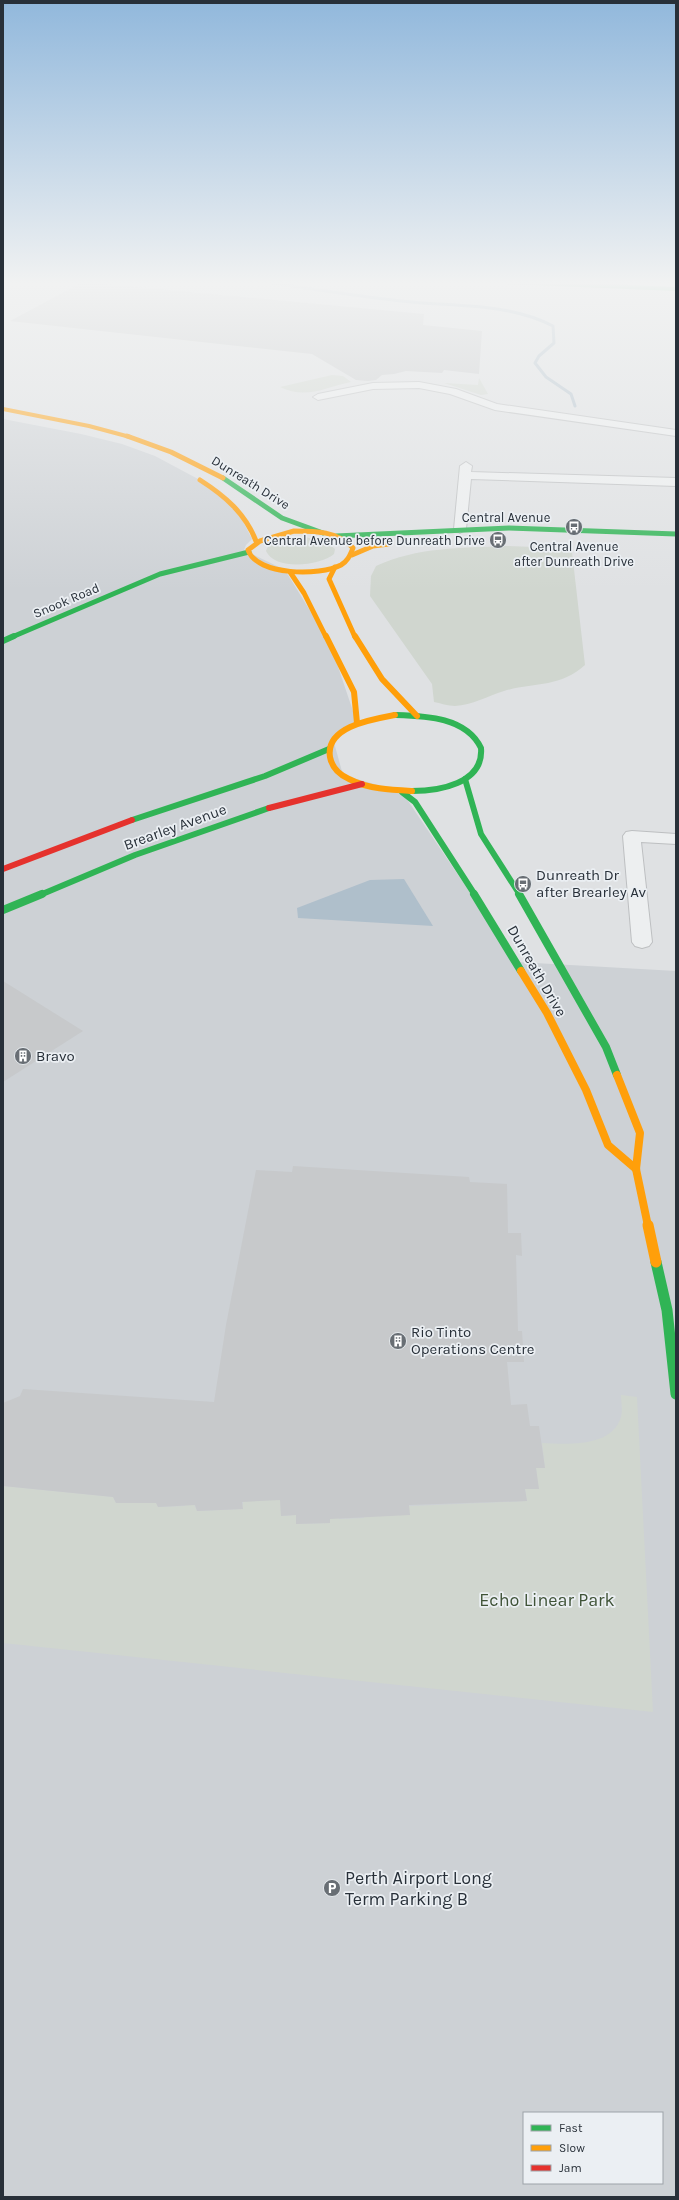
<svg xmlns="http://www.w3.org/2000/svg" width="679" height="2200" viewBox="0 0 679 2200" font-family="Karla,sans-serif">
	<style>
		.built { fill: #cdd1d5; fill-rule: evenodd }
		.green { fill: #d0d6cf }
		.water { fill: #afbfcb }
		.lines { fill: none; stroke-linecap: round; stroke-linejoin: round }
		.stream { stroke: #afbfcb; stroke-width: 3 }
		.building { fill: #c7c9cb }
		.street-casing { stroke: #bdbfc1; stroke-width: 2 }
		.street { fill: #edeff0; fill-rule: evenodd }
		.fast-far4 { stroke: #30b455; stroke-width: 4 }
		.fast-far3 { stroke: #30b455; stroke-width: 5 }
		.fast-far2 { stroke: #30b455; stroke-width: 6 }
		.fast-far1 { stroke: #30b455; stroke-width: 8 }
		.fast { stroke: #30b455; stroke-width: 11 }
		.slow-far4 { stroke: #ff9f0a; stroke-width: 4 }
		.slow-far3 { stroke: #ff9f0a; stroke-width: 5 }
		.slow-far2 { stroke: #ff9f0a; stroke-width: 6 }
		.slow-far1 { stroke: #ff9f0a; stroke-width: 8 }
		.slow { stroke: #ff9f0a; stroke-width: 11 }
		.jam { stroke: #e5322d; stroke-width: 6 }
		.labels { text-anchor: middle; stroke-width: 3.5; stroke-linejoin: round; paint-order: stroke }
		.far-street-label { font-size: 13px; fill: #283039; stroke: #ebeff3 }
		.far-poi-label { font-size: 13px; fill: #283039; stroke: #ebeff3; text-anchor: end }
		.street-label { font-size: 15px; fill: #283039; stroke: #ebeff3 }
		.poi-label { font-size: 15px; fill: #283039; stroke: #ebeff3; text-anchor: start }
		.near-park-label { font-size: 18px; fill: #3f5337; stroke: #ebeff3 }
		.near-poi-label { font-size: 18px; fill: #283039; stroke: #ebeff3; text-anchor: start }
	</style>
	<rect width="100%" height="100%" fill="#dfe1e3"/>
	<path class="built" d="M 3,419 L 81,434 L 122,444 L 155,456 L 213,487 L 234,504 L 252,539 L 246,545 L 244,550 L 285,570 L 330,643 L 357,723 L 333,739 L 343,775 L 402,792 L 517,962 L 676,971 L 676,2197 L 3,2197 ZM 524,2113 L 662,2113 L 662,2183 L 524,2183 Z"/>
	<g class="green">
		<path d="M 332,375 L 343,376 L 351,382 C 326,387 306,400 280,387 Z"/>
		<polygon points="479,378 488,394 481,395 444,383 478,385"/>
		<path d="M 304,537 L 325,541 L 335,549 L 334,554 C 320,566 275,571 266,551 C 270,538 292,538 304,537 Z"/>
		<path d="M 507,546 L 561,548 L 572,552 L 585,665 C 560,688 534,682 504,691 C 488,696 472,705 455,706 C 448,706 440,703 434,702 L 432,684 L 370,596 L 371,576 L 376,566 C 417,547 461,548 507,546 Z"/>
		<path d="M 621,1395 L 637,1397 L 653,1712 L 3,1643 L 3,1486 L 113,1497 L 116,1503 L 153,1495 L 158,1507 L 185,1506 L 185,1501 L 192,1500 L 197,1511 L 242,1509 L 243,1502 L 280,1481 L 281,1516 L 296,1515 L 296,1524 L 330,1523 L 330,1511 L 338,1511 L 339,1519 L 364,1518 L 364,1508 L 527,1501 L 525,1489 L 538,1489 L 536,1468 L 545,1468 L 542,1443 C 566,1444 612,1448 621,1417 C 623,1410 621,1402 621,1395 Z"/>
	</g>
	<polygon class="water" points="404,879 433,926 298,918 297,908 370,880"/>
	<g class="lines">
		<path class="stream" d="M 266,282 C 311,289 356,296 401,301 C 452,307 507,302 553,326 L 554,343 L 539,356 L 535,363 L 546,377 L 571,394 L 575,406"/>
	</g>
	<g class="building">
		<polygon points="83,282 424,314 423,325 482,331 479,374 444,370 442,373 406,371 394,374 382,375 376,380 368,381 356,380 312,354 10,321"/>
		<polygon points="3,981 83,1031 3,1082"/>
		<polygon points="293,1166 469,1177 470,1182 507,1184 508,1233 521,1233 522,1256 516,1255 518,1331 522,1331 524,1362 507,1362 511,1405 527,1404 530,1426 539,1426 545,1468 536,1468 539,1489 525,1489 527,1501 409,1505 410,1515 330,1519 330,1523 296,1524 296,1515 281,1516 280,1500 242,1502 243,1509 197,1511 195,1505 158,1507 156,1503 116,1503 113,1497 3,1486 3,1403 20,1396 23,1389 214,1402 226,1325 256,1170 292,1172"/>
	</g>
	<g class="lines">
		<g class="street-casing">
			<g id="street">
				<polygon points="419,382 456,389 497,404 676,430 676,436 495,410 450,394 419,388 373,389 318,400 313,397 318,394 373,383"/>
				<polygon points="466,462 472,466 471,472 676,478 676,486 471,479 466,529 460,533 454,529 460,466"/>
				<polygon points="632,831 676,834 676,844 641,842 652,942 649,946 642,948 635,946 632,942 623,836 626,832"/>
			</g>
		</g>
		<use href="#street" class="street"/>
		<polyline class="fast-far4" points="505,282 676,289"/>
		<g class="fast-far3">
			<polyline points="223,478 282,518 323,533"/>
			<polyline points="336,536 509,528 676,534"/>
			<polyline points="12,637 160,574 249,552"/>
		</g>
		<g class="fast-far2">
			<polyline points="3,641 14,636"/>
			<path d="M 395,715 C 426,716 466,717 481,748 C 484,784 438,791 412,791"/>
			<polyline points="465,779 481,834 520,895"/>
			<polyline points="402,792 415,802 475,895"/>
			<polyline points="132,820 265,776 329,749"/>
			<polyline points="40,895 135,855 269,808"/>
		</g>
		<g class="fast-far1">
			<polyline points="474,894 521,971"/>
			<polyline points="519,894 606,1047 617,1075"/>
			<polyline points="3,910 42,894"/>
		</g>
		<polyline class="fast" points="656,1262 667,1310 676,1394"/>
		<polyline class="slow-far4" points="3,409 89,426 130,437"/>
		<g class="slow-far3">
			<polyline points="127,436 171,452 223,478"/>
			<path d="M 200,480 C 225,496 245,513 256,541"/>
			<path d="M 294,531 C 315,531 338,531 353,548 C 350,555 348,561 341,565 C 320,576 257,576 248,550 L 260,541 Z"/>
			<polyline points="352,555 373,546 389,544"/>
			<polyline points="335,567 329,579 355,637"/>
			<polyline points="290,572 304,593 326,637"/>
		</g>
		<g class="slow-far2">
			<polyline points="326,636 354,692 357,723"/>
			<polyline points="355,636 382,679 417,716"/>
			<path d="M 395,715 C 374,719 325,726 330,757 C 332,768 340,775 349,779 C 368,789 391,790 412,791"/>
		</g>
		<g class="slow-far1">
			<polyline points="521,971 547,1013 586,1090 608,1145 636,1169"/>
			<polyline points="617,1075 640,1133 636,1169 648,1226"/>
		</g>
		<polyline class="slow" points="648,1225 656,1262"/>
		<g class="jam">
			<polyline points="269,808 362,784"/>
			<polyline points="3,869 132,820"/>
		</g>
	</g>
	<linearGradient id="sky" x2="0" y2="1"><stop stop-color="#91b8dc"/><stop offset="0.48" stop-color="#f1f2f2"/><stop offset="1" stop-color="#f1f2f2" stop-opacity="0"/></linearGradient>
	<rect width="679" height="590" fill="url(#sky)"/>
	<defs>
		<g id="bus-disc" transform="scale(0.9)"><circle r="9.5" fill="#686e74" stroke="#ebeff3"/><path d="M-5-6H5V4H4V6H2V4H-2V6H-4V4H-5ZM-3.5-4V0h7V-4ZM-3.5 1.2v1.5H-2V1.2ZM2 1.2v1.5H3.5V1.2Z" fill="#fff"/></g>
		<g id="building-disc" transform="scale(0.9)"><circle r="9.5" fill="#686e74" stroke="#ebeff3"/><path d="M-4-6H4V6H1V3H-1V6H-4ZM-2.5-4.3h1.7v1.8h-1.7ZM.8-4.3h1.7v1.8H.8ZM-2.5-1h1.7V.8h-1.7ZM.8-1h1.7V.8H.8Z" fill="#fff"/></g>
		<g id="parking-disc" transform="scale(0.9)"><circle r="9.5" fill="#686e74" stroke="#ebeff3"/><path d="M-3.5-5.5H1a3.5 3.5 0 0 1 0 7H-1V5.5H-3.5ZM-1-3.4V-.6H.8a1.4 1.4 0 0 0 0-2.8Z" fill="#fff"/></g>
	</defs>
	<g fill-rule="evenodd">
		<use href="#bus-disc" x="574" y="527"/>
		<use href="#bus-disc" x="498" y="540"/>
		<use href="#bus-disc" x="523" y="884"/>
		<use href="#building-disc" x="23" y="1056"/>
		<use href="#building-disc" x="398" y="1341"/>
		<use href="#parking-disc" x="332" y="1888"/>
	</g>
	<g class="labels">
		<g class="far-street-label">
			<text transform="translate(251 482) rotate(32)" y="5">Dunreath Drive</text>
			<text x="506" y="522">Central Avenue</text>
			<text transform="translate(66 600) rotate(-23)" y="5">Snook Road</text>
		</g>
		<g class="far-poi-label">
			<text x="485" y="545">Central Avenue before Dunreath Drive</text>
			<text x="574" y="551" text-anchor="middle">Central Avenue<tspan x="574" dy="15">after Dunreath Drive</tspan></text>
		</g>
		<g class="street-label">
			<text transform="translate(175 827) rotate(-20)" y="5">Brearley Avenue</text>
			<text transform="translate(537 971) rotate(60)" y="5">Dunreath Drive</text>
		</g>
		<g class="poi-label">
			<text x="536" y="880">Dunreath Dr<tspan x="536" dy="17">after Brearley Av</tspan></text>
			<text x="36" y="1061">Bravo</text>
			<text x="411" y="1337">Rio Tinto<tspan x="411" dy="17">Operations Centre</tspan></text>
		</g>
		<g class="near-park-label">
			<text x="547" y="1606">Echo Linear Park</text>
		</g>
		<g class="near-poi-label">
			<text x="345" y="1884">Perth Airport Long<tspan x="345" dy="21">Term Parking B</tspan></text>
		</g>
	</g>
	<rect width="679" height="2200" fill="none" stroke="#283039" stroke-width="8"/>
	<rect x="523" y="2112" width="140" height="72" fill="#ebeff3" stroke="#9da3a9"/>
	<rect x="531" y="2125" width="20" height="6" fill="#30b455" stroke="#9da3a9"/>
	<text x="559" y="2132" font-size="12" fill="#283039">Fast</text>
	<rect x="531" y="2145" width="20" height="6" fill="#ff9f0a" stroke="#9da3a9"/>
	<text x="559" y="2152" font-size="12" fill="#283039">Slow</text>
	<rect x="531" y="2165" width="20" height="6" fill="#e5322d" stroke="#9da3a9"/>
	<text x="559" y="2172" font-size="12" fill="#283039">Jam</text>
</svg>
